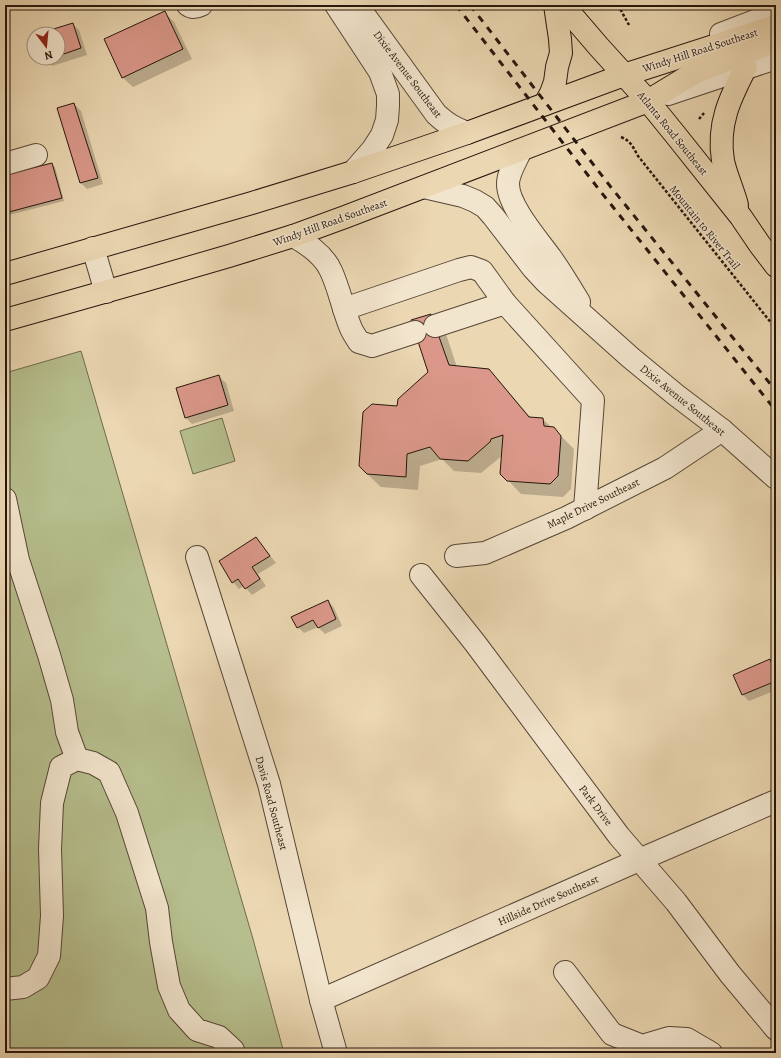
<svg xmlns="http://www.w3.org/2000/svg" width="781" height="1058" viewBox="0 0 781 1058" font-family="Alegreya,serif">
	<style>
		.green { fill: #b6be8d; stroke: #6e6a4d }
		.shadow { fill: #0003 }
		.building { fill: #db988a; stroke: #26160d }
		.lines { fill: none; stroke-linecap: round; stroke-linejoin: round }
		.minor-casing { stroke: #574636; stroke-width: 24 }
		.major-casing { stroke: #26160d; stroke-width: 24 }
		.path { stroke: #26160d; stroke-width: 2.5; stroke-dasharray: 3 2; stroke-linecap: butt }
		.minor { stroke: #f2e5cd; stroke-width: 22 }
		.major { stroke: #ebd7b2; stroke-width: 22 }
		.rail { stroke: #26160d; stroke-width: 3; stroke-dasharray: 7 7; stroke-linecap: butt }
		.labels { text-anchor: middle; stroke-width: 3; stroke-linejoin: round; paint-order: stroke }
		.street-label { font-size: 11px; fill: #26160d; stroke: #f2e5cd }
	</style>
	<rect width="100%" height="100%" fill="#ebd7b2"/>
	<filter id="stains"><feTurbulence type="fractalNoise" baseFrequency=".005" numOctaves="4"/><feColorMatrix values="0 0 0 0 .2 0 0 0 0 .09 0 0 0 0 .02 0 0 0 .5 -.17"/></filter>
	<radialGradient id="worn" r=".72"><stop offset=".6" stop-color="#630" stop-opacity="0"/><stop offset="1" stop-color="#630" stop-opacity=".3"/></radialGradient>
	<g class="green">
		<polygon points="81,351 253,939 284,1053 5,1053 5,373"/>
		<polygon points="222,418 235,461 193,474 180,431"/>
	</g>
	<g class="shadow">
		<polygon points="164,12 174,22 192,59 133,87 123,78 105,40"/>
		<polygon points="72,24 79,30 87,55 52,66 45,58 58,58 58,34 40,34"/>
		<polygon points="74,104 81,111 103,184 87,189 81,183 58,109"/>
		<polygon points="52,164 55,167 64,201 5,216 5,176"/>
		<polygon points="431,315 444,328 457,367 488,370 501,383 531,418 543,419 551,427 553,428 574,449 571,489 563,497 521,494 502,474 503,455 481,473 454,471 442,459 420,466 418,490 381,487 367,474 398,407 429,372"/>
		<polygon points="219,377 226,383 234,411 192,424 186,418"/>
		<polygon points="256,539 262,545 276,563 258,574 266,586 252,595 244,586 239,589 233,582"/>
		<polygon points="328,601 334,608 342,626 325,634 318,627 304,633 298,627"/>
		<polygon points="769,661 776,668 776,690 749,701 743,695"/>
	</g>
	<g class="building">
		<polygon points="165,11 183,49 122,78 104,39"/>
		<polygon points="73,23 81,48 58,56 58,34 37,34"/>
		<polygon points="74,103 98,178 80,183 57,108"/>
		<polygon points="52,163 62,198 5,213 5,175"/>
		<polygon points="431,314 449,365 489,369 529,417 543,418 544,426 554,427 561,436 558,476 550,484 507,481 500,474 503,435 491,439 490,442 468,461 440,459 430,447 407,454 406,477 367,474 359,466 363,412 372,404 397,406 398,399 428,372 411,320"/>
		<polygon points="219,375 228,405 185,418 176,388"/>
		<polygon points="256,537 270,556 252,567 260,579 245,589 238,579 232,583 219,561"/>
		<polygon points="328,600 336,619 318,628 313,620 297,628 291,617"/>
		<polygon points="770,659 776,675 776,681 742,695 733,675"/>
		<polygon points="776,710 776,721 771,712"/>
		<polygon points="776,852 776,865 771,854"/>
	</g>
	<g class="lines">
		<g class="minor-casing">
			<g id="minor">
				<path d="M 188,5 C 192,8 197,7 201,5"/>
				<polyline points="336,5 380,72 388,94 388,106 387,120 382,135 373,149 353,172"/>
				<path d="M 357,5 L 436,114 C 447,124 452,127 467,133"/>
				<polyline points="721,34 776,13"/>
				<polyline points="668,94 776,58"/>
				<path d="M 521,150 C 516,161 508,173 508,184 C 508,206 538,240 551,258 C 561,272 570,287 579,302"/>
				<polyline points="5,164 36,155"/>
				<polyline points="424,187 463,196 475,201 485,207 493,216 533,268 546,282 631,358 676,395 722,430 776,478"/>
				<path d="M 293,236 C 308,244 324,255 331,271 C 339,288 343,309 350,326 C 352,332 356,337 359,342 L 372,346 L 415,332"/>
				<polyline points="93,248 106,292"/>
				<polyline points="344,309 459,270 471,267 482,271 505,303 593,400 585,509"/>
				<polyline points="435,326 505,303"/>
				<polyline points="5,499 18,560 49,655 62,700 67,732 77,759"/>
				<polyline points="456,556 485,553 566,518 665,468 722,430"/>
				<polyline points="197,557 269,784 321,1000 336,1053"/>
				<polyline points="421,575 475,643 619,836 676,902 730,974 776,1029"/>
				<polyline points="565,972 612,1034 642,1046 669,1038 687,1039 711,1053"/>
				<polyline points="5,989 23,987 38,978 49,956 52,916 50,849 52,803 61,767 77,759 93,763 109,772 127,813 157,908 161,942 169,986 179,1010 197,1030 219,1037 233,1050 233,1053"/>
				<polyline points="321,1000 639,860 776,801"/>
			</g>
		</g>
		<g class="major-casing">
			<g id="major">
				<polyline points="563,5 599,47 648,101 674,133 741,217 760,245 776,266"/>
				<polyline points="545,104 551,93 555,82 557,67 561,53 560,39 555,5"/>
				<path d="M 737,205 C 733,190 726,175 723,161 C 717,124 730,98 746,67"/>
				<polyline points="5,274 252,203 353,172 467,133 624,75 776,26"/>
				<polyline points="5,320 143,281 229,256 293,236 345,217 648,101 694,73 776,41"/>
			</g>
		</g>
		<g class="path">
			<polyline points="618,5 629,25"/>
			<polyline points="699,119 704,113"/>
			<path d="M 621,137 C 631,141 633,147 638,156 L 776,329"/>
		</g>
		<use href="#minor" class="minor"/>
		<use href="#major" class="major"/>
		<g class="rail">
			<polyline points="456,5 601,192 776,411"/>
			<polyline points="470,5 610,186 776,391"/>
		</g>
	</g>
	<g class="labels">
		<g class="street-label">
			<text transform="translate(700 50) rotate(-18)" y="4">Windy Hill Road Southeast</text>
			<text transform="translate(408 74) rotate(53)" y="4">Dixie Avenue Southeast</text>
			<text transform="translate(673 133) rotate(51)" y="4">Atlanta Road Southeast</text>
			<text transform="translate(330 222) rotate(-20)" y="4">Windy Hill Road Southeast</text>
			<text transform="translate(705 227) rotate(51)" y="4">Mountain to River Trail</text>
			<text transform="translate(683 400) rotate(39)" y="4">Dixie Avenue Southeast</text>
			<text transform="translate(593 503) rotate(-26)" y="4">Maple Drive Southeast</text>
			<text transform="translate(272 803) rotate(75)" y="4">Davis Road Southeast</text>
			<text transform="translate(596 805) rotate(53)" y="4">Park Drive</text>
			<text transform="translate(548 900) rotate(-24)" y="4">Hillside Drive Southeast</text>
		</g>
	</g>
	<rect width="781" height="1058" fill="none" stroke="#ebd7b2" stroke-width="20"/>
	<rect x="6" y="6" width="769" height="1046" fill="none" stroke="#26160d" stroke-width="2"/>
	<rect x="10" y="10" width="761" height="1038" fill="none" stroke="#26160d"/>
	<g transform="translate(46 46) rotate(164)"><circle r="19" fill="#f2e5cd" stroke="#a09280"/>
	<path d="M0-3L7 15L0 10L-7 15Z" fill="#8f2418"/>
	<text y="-6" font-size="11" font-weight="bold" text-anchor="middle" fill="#26160d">N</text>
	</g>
	<rect width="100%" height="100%" filter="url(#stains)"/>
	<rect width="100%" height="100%" fill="url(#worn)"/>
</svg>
